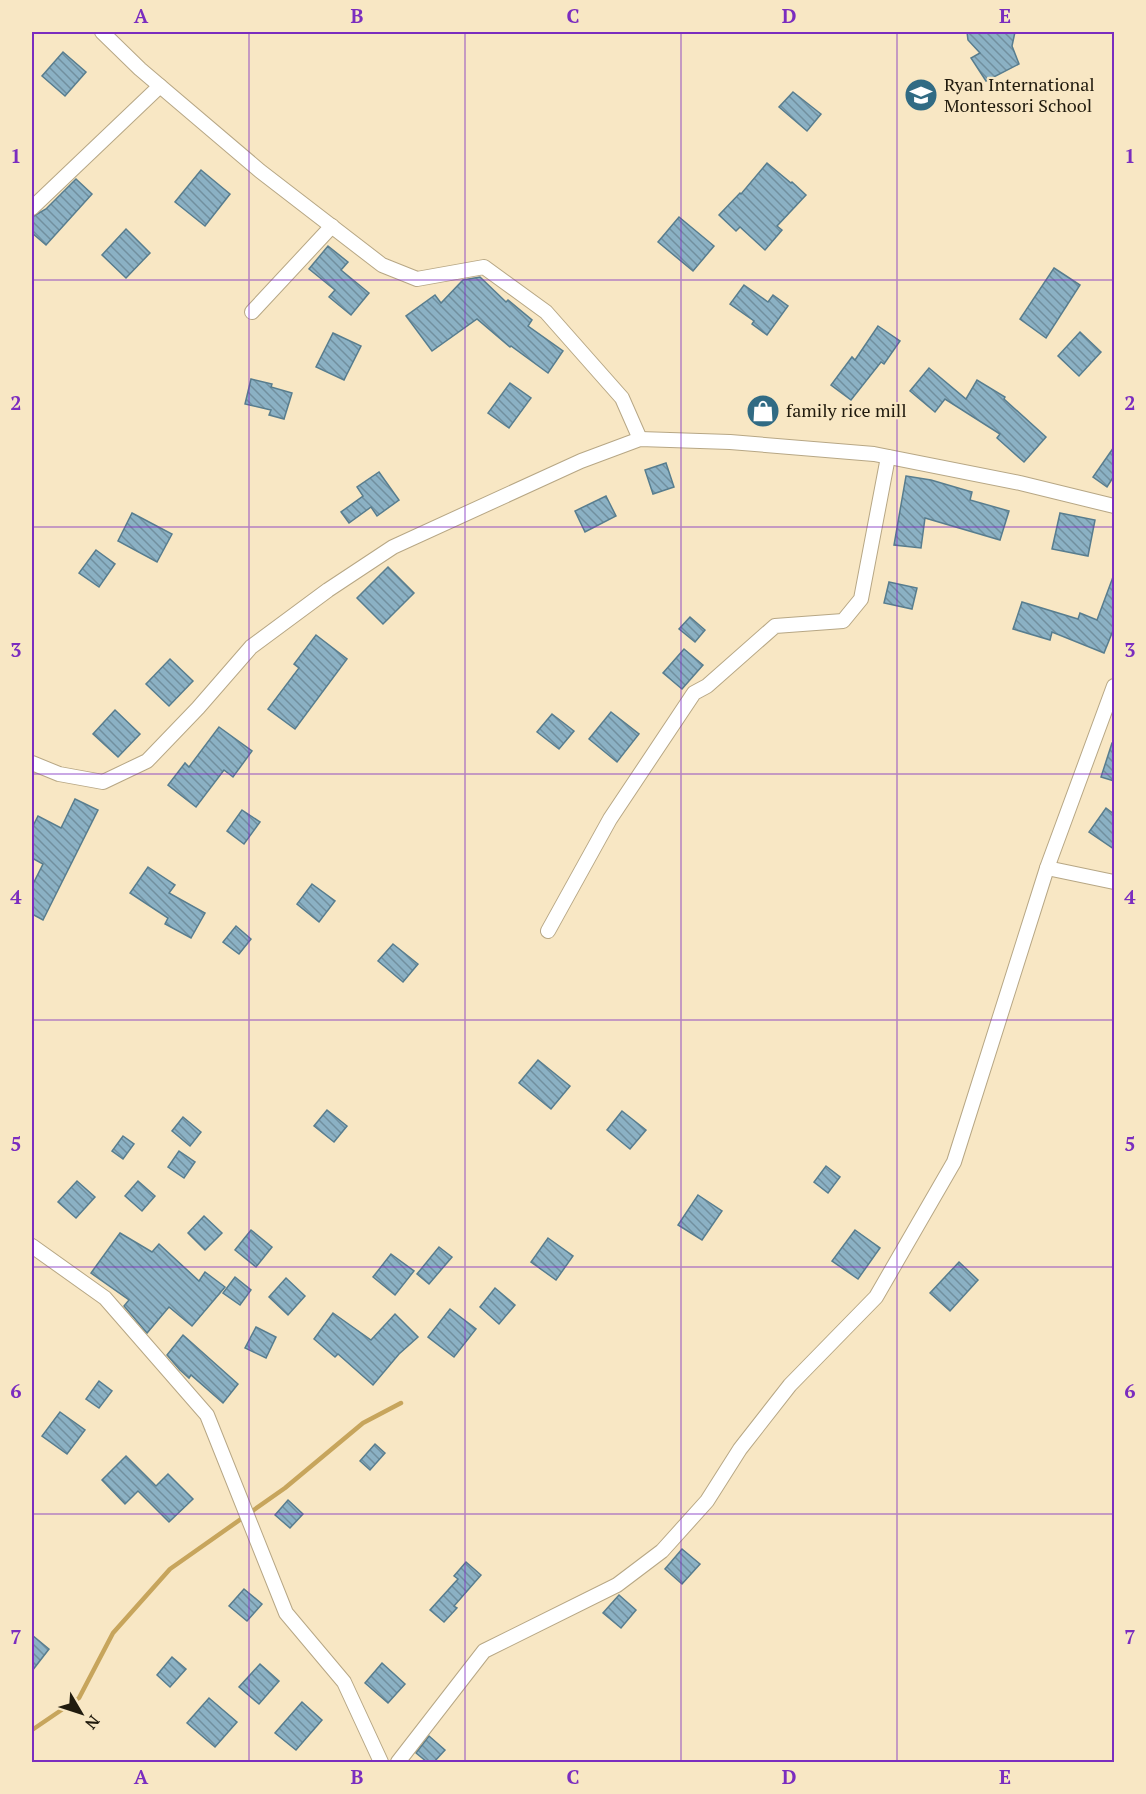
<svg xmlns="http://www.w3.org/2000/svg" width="1146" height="1794" viewBox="0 0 1146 1794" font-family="'PT Serif',serif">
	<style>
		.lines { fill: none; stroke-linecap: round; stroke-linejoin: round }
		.stream { stroke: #c7a55c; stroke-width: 4.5 }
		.building { fill: url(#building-back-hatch); stroke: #587d8e; stroke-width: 1.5 }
		.street-casing { stroke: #b7a785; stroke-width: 16 }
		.street { stroke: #fff; stroke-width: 14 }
		.grid { fill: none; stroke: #7b2cbf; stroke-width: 1.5; stroke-opacity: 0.55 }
		.labels { text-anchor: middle; stroke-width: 4.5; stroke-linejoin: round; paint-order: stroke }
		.poi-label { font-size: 18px; fill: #211b0e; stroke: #f8e7c4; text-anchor: start }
		.neatline { fill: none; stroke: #7b2cbf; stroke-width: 2 }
		.grid-label { font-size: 20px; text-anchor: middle; font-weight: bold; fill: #7b2cbf }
	</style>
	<defs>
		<pattern id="building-back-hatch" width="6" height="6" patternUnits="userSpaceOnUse" patternTransform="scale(1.5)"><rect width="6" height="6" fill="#8bb1c4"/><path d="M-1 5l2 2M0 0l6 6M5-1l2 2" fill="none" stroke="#718f9e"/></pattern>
	</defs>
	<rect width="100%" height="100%" fill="#f8e7c4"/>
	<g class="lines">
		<polyline class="stream" points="32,1730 79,1698 113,1633 170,1569 285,1488 363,1423 401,1403"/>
	</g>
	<g class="building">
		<polygon points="967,32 1015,32 1012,46 1019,64 986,81 971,58 980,53 968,40"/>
		<polygon points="63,52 86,72 65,96 42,76"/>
		<polygon points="793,92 821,114 807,131 779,107"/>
		<polygon points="767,163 791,183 792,182 806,195 777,226 782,230 765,250 740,227 736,231 719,215 740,193 741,194"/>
		<polygon points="201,170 230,194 205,226 175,202"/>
		<polygon points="76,179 92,194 46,245 32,233 32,217 46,209"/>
		<polygon points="679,217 714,246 693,271 658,242"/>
		<polygon points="126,229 150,253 126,278 102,255"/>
		<polygon points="328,246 348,262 341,270 369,293 351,315 329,297 335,290 309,269"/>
		<polygon points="1054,268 1080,285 1046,338 1020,319"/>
		<polygon points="480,277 506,302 508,300 532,320 528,326 563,351 548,373 511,346 510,347 477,319 432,351 406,316 435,295 441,303 463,280"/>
		<polygon points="744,285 768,302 773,295 788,306 767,335 752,324 754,321 730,304"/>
		<polygon points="878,326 900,341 884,364 881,362 851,400 831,385 852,357 855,360"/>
		<polygon points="1080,332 1101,352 1079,376 1058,356"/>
		<polygon points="333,333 361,346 344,380 316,367"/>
		<polygon points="929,368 966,399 977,380 1005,397 1004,399 1046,437 1024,462 997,438 1000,434 945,399 935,412 910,391"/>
		<polygon points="251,379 272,384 271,387 292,393 284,419 269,415 271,410 245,404"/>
		<polygon points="510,383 531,398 509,428 488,413"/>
		<polygon points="1114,447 1114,476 1107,487 1093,477"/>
		<polygon points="666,463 674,487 653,494 645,470"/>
		<polygon points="379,472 399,500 377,516 371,507 349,523 341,512 363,496 357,487"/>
		<polygon points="906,476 931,480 972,492 970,500 1009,511 1000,540 925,518 921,548 894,545"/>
		<polygon points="606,496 616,516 585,532 575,511"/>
		<polygon points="132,513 172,534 157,562 118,541"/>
		<polygon points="1060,513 1095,520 1088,556 1052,549"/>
		<polygon points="96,550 115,564 99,587 79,573"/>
		<polygon points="388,567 414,593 383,624 357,598"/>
		<polygon points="1113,577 1114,577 1114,628 1104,653 1052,632 1050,640 1013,629 1022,602 1078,619 1080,613 1097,620"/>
		<polygon points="889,582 917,588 912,609 884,603"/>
		<polygon points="690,617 705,630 695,642 679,629"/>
		<polygon points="316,635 347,659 295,729 268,709 299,668 294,664"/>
		<polygon points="684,649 703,665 682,689 663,673"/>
		<polygon points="170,659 193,681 169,706 146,684"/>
		<polygon points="115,710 140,734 118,757 93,734"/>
		<polygon points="611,712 639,734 617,762 589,739"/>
		<polygon points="552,714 574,731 559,749 537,732"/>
		<polygon points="219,727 252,751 233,777 224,770 196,807 168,785 185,763 189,767"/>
		<polygon points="1112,743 1114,743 1114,781 1101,777"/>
		<polygon points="75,799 98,810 43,920 32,914 32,886 43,864 32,858 32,828 38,816 61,828"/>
		<polygon points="1106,808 1114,814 1114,849 1089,832"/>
		<polygon points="242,810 260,822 244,844 227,831"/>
		<polygon points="148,867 175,885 169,893 205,913 191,938 165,924 168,918 130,893"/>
		<polygon points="312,884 335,901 319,922 297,904"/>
		<polygon points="236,926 251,939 239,954 223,942"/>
		<polygon points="393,944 418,964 403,982 378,961"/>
		<polygon points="538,1060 570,1086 551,1109 519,1083"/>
		<polygon points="327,1110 347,1126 334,1142 314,1126"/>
		<polygon points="622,1111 646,1130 630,1149 607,1130"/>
		<polygon points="183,1117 201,1132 190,1146 172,1131"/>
		<polygon points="123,1136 134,1144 123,1159 112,1151"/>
		<polygon points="179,1151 195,1162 184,1178 168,1167"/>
		<polygon points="826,1166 840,1177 828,1193 814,1182"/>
		<polygon points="77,1181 95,1197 76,1218 58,1202"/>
		<polygon points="138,1181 155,1196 142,1211 125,1196"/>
		<polygon points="698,1195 722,1211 702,1240 678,1225"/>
		<polygon points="204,1216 222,1233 205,1250 188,1233"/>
		<polygon points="251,1230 272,1247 256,1267 235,1250"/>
		<polygon points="855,1230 880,1248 858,1279 832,1261"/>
		<polygon points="120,1233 152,1252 159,1244 199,1281 205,1272 225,1287 192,1326 169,1307 147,1333 124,1306 129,1300 91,1273"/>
		<polygon points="548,1238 573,1256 556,1280 531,1262"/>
		<polygon points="439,1247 452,1257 429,1284 417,1274"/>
		<polygon points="391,1254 414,1271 395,1295 373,1277"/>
		<polygon points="959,1262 978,1280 950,1311 930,1293"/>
		<polygon points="235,1277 251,1290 240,1305 223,1293"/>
		<polygon points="286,1278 305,1296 288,1315 269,1297"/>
		<polygon points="495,1288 515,1305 499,1324 480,1307"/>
		<polygon points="450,1309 476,1329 454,1357 428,1337"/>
		<polygon points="333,1313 371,1340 395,1314 418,1337 399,1354 373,1385 338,1354 335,1357 314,1339"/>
		<polygon points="256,1327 276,1337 266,1358 245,1348"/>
		<polygon points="183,1335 238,1384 223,1403 191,1375 189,1378 180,1370 167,1355"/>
		<polygon points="99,1381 112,1391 99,1408 86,1399"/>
		<polygon points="60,1412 85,1430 67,1454 42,1436"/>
		<polygon points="375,1444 385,1453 370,1470 360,1461"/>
		<polygon points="126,1456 156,1486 168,1474 193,1499 169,1522 138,1491 125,1504 102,1480"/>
		<polygon points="288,1500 303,1514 290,1528 275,1515"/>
		<polygon points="682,1549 700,1564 682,1584 665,1569"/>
		<polygon points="466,1562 481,1575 454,1606 457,1608 444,1622 430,1610 458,1579 454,1576"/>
		<polygon points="244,1589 262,1604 247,1621 229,1606"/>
		<polygon points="619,1595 636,1610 621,1628 603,1613"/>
		<polygon points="32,1635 49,1649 32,1671"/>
		<polygon points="172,1657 186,1669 170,1687 157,1675"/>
		<polygon points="382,1663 405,1684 388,1703 365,1683"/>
		<polygon points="260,1664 279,1681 259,1704 239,1687"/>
		<polygon points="209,1698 237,1722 215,1747 187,1723"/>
		<polygon points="302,1702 322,1720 296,1750 275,1733"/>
		<polygon points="429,1736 445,1750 434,1762 427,1762 416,1753"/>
	</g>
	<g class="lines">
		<g class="street-casing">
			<g id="street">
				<polyline points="102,32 140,69 260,171 382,265 417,279 484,267 546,312 622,398 640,439"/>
				<polyline points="32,208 160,86"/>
				<polyline points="252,312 332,226"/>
				<polyline points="32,763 59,774 103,782 147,761 198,708 251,647 328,590 393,547 581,461 640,439 730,442 874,454 1020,483 1114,506"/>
				<polyline points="1047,868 1114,882"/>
				<polyline points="548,931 610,819 694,693 707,686 775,626 843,621 861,599 888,457"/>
				<polyline points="32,1246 105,1298 207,1415 286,1613 344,1682 381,1762"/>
				<polyline points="398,1762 484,1651 617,1585 662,1551 707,1501 740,1449 790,1385 876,1297 954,1162 1047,868 1114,686"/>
			</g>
		</g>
		<use href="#street" class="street"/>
	</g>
	<path class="grid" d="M 249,32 L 249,1762M 465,32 L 465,1762M 681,32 L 681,1762M 897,32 L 897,1762M 32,280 L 1114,280M 32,527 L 1114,527M 32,774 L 1114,774M 32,1020 L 1114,1020M 32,1267 L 1114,1267M 32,1514 L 1114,1514"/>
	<defs>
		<g id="school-disc" transform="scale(1.725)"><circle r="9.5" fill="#316b84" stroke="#f8e7c4"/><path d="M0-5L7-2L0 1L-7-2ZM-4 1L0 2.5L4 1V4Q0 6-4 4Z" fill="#fff"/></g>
		<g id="shop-disc" transform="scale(1.725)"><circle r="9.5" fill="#316b84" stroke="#f8e7c4"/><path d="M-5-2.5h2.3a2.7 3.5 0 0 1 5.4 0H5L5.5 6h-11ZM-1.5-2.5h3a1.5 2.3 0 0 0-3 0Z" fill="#fff"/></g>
	</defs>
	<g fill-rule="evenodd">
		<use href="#school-disc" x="921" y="95"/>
		<use href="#shop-disc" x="763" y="411"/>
	</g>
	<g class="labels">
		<g class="poi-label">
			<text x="944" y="91">Ryan International<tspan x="944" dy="21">Montessori School</tspan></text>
			<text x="786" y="417">family rice mill</text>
		</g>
	</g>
	<rect width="1146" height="1794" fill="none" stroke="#f8e7c4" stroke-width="66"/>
	<g transform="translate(81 1713) rotate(129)" stroke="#f8e7c4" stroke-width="4.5" paint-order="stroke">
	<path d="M0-4.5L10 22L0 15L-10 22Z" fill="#211b0e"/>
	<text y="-9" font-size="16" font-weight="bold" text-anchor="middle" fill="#211b0e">N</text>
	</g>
	<rect x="33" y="33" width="1080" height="1728" class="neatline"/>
	<g class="grid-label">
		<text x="141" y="23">A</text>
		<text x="357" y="23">B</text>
		<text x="573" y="23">C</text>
		<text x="789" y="23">D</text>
		<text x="1005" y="23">E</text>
		<text x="16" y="163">1</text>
		<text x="1130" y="163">1</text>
		<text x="16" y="410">2</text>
		<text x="1130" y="410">2</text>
		<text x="16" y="657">3</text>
		<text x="1130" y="657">3</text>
		<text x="16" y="904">4</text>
		<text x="1130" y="904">4</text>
		<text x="16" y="1151">5</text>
		<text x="1130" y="1151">5</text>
		<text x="16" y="1398">6</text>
		<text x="1130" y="1398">6</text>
		<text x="16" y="1644">7</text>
		<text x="1130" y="1644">7</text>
		<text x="141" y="1784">A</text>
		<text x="357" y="1784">B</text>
		<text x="573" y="1784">C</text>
		<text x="789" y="1784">D</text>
		<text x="1005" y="1784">E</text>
	</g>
</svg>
